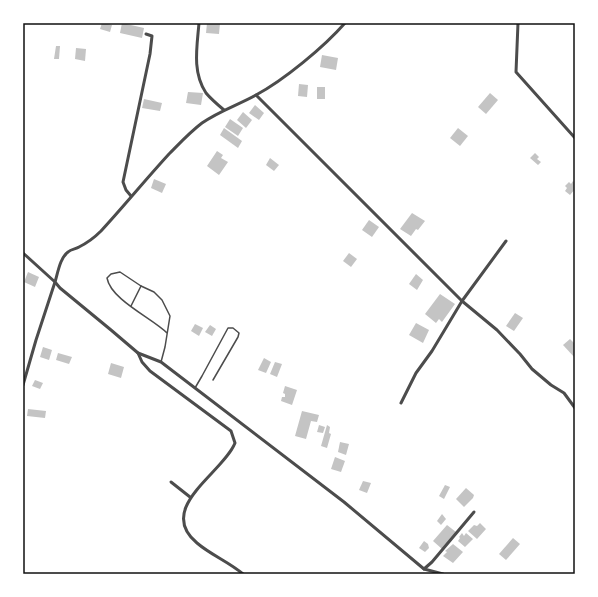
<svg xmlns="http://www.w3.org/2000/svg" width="598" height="597" viewBox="0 0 598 597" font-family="Barlow,sans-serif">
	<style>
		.building { fill: #c4c4c4 }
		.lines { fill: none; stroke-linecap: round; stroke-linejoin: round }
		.service { stroke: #4c4c4c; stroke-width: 1.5 }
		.minor { stroke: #4c4c4c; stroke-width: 3 }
		.neatline { fill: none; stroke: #111; stroke-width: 1.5 }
	</style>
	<rect width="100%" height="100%" fill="#fff"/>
	<g class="building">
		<polygon points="102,23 112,25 110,32 100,29"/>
		<polygon points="122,23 144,28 142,38 120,33"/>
		<polygon points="207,23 220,23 219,34 206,33"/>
		<polygon points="56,46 60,46 59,59 54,59"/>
		<polygon points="76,48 86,49 85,61 75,59"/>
		<polygon points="322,55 338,58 336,70 320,67"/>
		<polygon points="299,84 308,85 307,97 298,96"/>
		<rect x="317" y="87" width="8" height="12"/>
		<polygon points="188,92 203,93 201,105 186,103"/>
		<polygon points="490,93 498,100 486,114 478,107"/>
		<polygon points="144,99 162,103 160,111 142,108"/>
		<polygon points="255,105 264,113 259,120 249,113"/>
		<polygon points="243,112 252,120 246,128 237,120"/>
		<polygon points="230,119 243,128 238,136 225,127"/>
		<polygon points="224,128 242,141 238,148 220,135"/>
		<polygon points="458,128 468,136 460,146 450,138"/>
		<polygon points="217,151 223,155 221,158 228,162 219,175 207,166"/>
		<polygon points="535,153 539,157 537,159 541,162 538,165 530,158"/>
		<polygon points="270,158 279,165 274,171 266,165"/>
		<polygon points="154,179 166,184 162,193 151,188"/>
		<polygon points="573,181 575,183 575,189 570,195 565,191 567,188 565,186 569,182 571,184"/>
		<polygon points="412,213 425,221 418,230 416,229 411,236 400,229"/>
		<polygon points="369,220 379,227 372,237 362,230"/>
		<polygon points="349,253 357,259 351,267 343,261"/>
		<polygon points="28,272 39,277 35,287 24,282"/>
		<polygon points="416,274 423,280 417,290 409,284"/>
		<polygon points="440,294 455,304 442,322 439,319 436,323 425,314"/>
		<polygon points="515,313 523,318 514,331 506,326"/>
		<polygon points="416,323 429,330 423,343 409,335"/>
		<polygon points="195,324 203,328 199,336 191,331"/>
		<polygon points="210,325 216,329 212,336 205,332"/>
		<polygon points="570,339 575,344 575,358 563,345"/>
		<polygon points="43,347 52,350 49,360 40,357"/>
		<polygon points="58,353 72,357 69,364 56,360"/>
		<polygon points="264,358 271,362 266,373 258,370"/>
		<polygon points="275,362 282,364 277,377 270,374"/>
		<polygon points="111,363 124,367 121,378 108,374"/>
		<polygon points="35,380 43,383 40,389 32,386"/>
		<polygon points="285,386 297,390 292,405 281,401 282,397 285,397 285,394 283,393"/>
		<polygon points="28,409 46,411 45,418 27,416"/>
		<polygon points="302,411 319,415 317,422 311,421 306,439 295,436"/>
		<polygon points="319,425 325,427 323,433 317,432"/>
		<polygon points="327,425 330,427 329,433 331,434 327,448 321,446"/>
		<polygon points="340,442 349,444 346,455 338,452"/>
		<polygon points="335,457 345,461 341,472 331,469"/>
		<polygon points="363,481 371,483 367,493 359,490"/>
		<polygon points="445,485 450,487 444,499 439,496"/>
		<polygon points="466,488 474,495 473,498 464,507 456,499"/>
		<polygon points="442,514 446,519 441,525 437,521"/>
		<polygon points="480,523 486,529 477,539 468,531 474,525 477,526"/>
		<polygon points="447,525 456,532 442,549 433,541"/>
		<polygon points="462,533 464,536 466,533 473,539 465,547 458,541 460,538 459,537"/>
		<polygon points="513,538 520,544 506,560 499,554"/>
		<polygon points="424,541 428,544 429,548 425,552 419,548"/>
		<polygon points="453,544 463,552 453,563 443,556 447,552 445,551"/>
	</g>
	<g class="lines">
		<g class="service">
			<polyline points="131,306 141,286"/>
			<path d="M 161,362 L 165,347 L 170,316 L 162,300 L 154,292 L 141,286 L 120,272 L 111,274 L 107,278 C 111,300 152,318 167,333"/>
			<polyline points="195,388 202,376 228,328 233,328 239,333 238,337 213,380"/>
		</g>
		<g class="minor">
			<path d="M 199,23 C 197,47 192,72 206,93 C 211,99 218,105 224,110"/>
			<path d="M 345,23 C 324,47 284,80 256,95 C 238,105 219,111 202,123 C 190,132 180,143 169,154 C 146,179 124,206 101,231 C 95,237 87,243 79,247 C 76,249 71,249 68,252 C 60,258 58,272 55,282 L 60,288 L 111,330 L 138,353 L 161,362 L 344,502 L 424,569 L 443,574"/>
			<polyline points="518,23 516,72 575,138"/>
			<polyline points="256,95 462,301 432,351 416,373 401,403"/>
			<polyline points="131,196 126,190 123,182 150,54 152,36 146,34"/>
			<polyline points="506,241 462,301 497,330 520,354 532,369 551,385 564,393 575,408"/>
			<polyline points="23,253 55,282 36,340 23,385"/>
			<path d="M 138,353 L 142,362 L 150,371 L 231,431 L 235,443 C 223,473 155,508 197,543 C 211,555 229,562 243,574"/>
			<polyline points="171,482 190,497"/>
			<polyline points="424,569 432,562 474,512"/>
		</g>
	</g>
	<rect width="598" height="597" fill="none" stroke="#ffffff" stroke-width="48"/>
	<rect x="24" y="24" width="550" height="549" class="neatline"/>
</svg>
